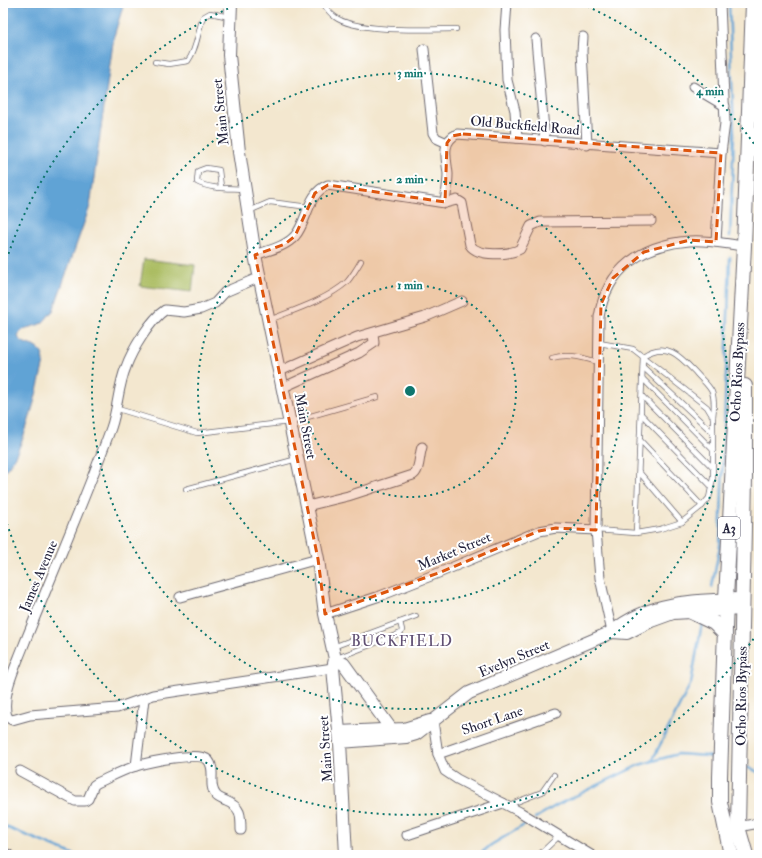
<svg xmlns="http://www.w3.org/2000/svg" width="762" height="858" viewBox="0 0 762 858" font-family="'IM FELL Double Pica',serif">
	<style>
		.green { fill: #aabc60; stroke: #666f4e }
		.water { fill: #61a3d5; stroke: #426288 }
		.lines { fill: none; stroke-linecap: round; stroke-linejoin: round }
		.stream { stroke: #61a3d5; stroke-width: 2.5 }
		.lane-casing { stroke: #6b676f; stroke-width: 6 }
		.street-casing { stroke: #6b676f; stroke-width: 11 }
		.secondary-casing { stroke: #6b676f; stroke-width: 14 }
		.primary-casing { stroke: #6b676f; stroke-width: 16 }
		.lane { stroke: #fff; stroke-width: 4.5 }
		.street { stroke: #fff; stroke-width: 9 }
		.secondary { stroke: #fff; stroke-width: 12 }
		.primary { stroke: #fff; stroke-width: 14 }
		.marked { fill: #de560e; fill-opacity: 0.2; stroke: #de560e; stroke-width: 3; stroke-dasharray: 8 5; stroke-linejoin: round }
		.ring { fill: none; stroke: #0f766e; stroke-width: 2; stroke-dasharray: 2 4 }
		.labels { text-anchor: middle; stroke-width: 4; stroke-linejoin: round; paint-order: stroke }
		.shield { fill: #fff; stroke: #646476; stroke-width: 1 }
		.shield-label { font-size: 13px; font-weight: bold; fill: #22223b }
		.street-label { font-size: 14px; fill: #22223b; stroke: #fff }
		.neighbourhood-label { font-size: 15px; letter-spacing: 1px; fill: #615073; stroke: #fff }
		.centre { fill: #0f766e; stroke: #fff; stroke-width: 2 }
		.ring-label { font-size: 12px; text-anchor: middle; font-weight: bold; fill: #0f766e; stroke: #fff; stroke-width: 4; stroke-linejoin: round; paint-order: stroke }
	</style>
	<rect width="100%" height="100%" fill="#fff"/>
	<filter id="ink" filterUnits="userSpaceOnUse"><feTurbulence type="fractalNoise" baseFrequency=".025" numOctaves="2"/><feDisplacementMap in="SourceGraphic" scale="8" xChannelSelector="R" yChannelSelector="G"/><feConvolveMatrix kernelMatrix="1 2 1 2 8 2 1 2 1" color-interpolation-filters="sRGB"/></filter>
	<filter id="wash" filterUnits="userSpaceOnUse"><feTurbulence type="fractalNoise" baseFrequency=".012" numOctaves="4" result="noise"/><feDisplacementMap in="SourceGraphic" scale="16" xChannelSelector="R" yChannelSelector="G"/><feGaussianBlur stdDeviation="0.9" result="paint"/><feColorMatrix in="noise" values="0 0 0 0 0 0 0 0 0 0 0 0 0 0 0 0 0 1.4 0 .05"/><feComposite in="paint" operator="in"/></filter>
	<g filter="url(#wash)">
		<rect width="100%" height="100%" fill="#f3e7cf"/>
		<polygon class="green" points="144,259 195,265 192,292 140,286"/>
		<path class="water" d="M 3,3 L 124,3 L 114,36 L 90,206 L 53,311 C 49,314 46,320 42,323 C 33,328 21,326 18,337 C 27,350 42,340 44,362 C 38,386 23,458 3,472 Z"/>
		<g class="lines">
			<g class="stream">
				<polyline points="729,3 734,134 730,236"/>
				<polyline points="712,587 720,545 730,257"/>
				<polyline points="652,761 691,683 702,623"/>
				<polyline points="743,766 754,770 759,773"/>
				<polyline points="535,818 557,805 639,765 678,754 707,756 716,758"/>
				<polyline points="3,826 75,855"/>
				<polyline points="479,855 491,845 531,821"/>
			</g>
		</g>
	</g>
	<g filter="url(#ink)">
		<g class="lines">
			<g class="lane-casing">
				<g id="lane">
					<path d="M 323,3 C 326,8 331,14 335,17 C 356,33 429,29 456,29"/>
					<path d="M 155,62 L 169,64 L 188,61 C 197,49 198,31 203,17 L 210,13 L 230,17"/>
					<path d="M 221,187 L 219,170 L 206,168 L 198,171 L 197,182 C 209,189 229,188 243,189"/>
					<polyline points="249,211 270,202 309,207"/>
					<path d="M 269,320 C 294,310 326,300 347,282 C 352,276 357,268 361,261"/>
					<path d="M 552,358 C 568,353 583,358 598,362"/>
					<polyline points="643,367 713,433"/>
					<polyline points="642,378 713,450"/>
					<polyline points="642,396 713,468"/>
					<polyline points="118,409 197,433 290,422 377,397"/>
					<polyline points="641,414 711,486"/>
					<polyline points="640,440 702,506"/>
					<polyline points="639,472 682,522"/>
					<polyline points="186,489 297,459"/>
					<polyline points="596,530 636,533 660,529 682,522 702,506 709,498 713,478 713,417 707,407 633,349 599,343"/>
					<path d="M 636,533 L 643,356 C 667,340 681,357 696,373 C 701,379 709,385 712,392 C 715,400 714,409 713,417"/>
					<polyline points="333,647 416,616"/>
					<polyline points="337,658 401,633 402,630 400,622"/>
					<polyline points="509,805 542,792 554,775"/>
					<polyline points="539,855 559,836"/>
				</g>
			</g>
			<g class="street-casing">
				<g id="street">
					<polyline points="507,3 505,30 507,80 515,111 517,138"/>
					<polyline points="583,37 582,51 587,145"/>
					<polyline points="536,39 545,141"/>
					<polyline points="424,49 433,133 436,138 447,143"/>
					<polyline points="693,87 725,106"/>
					<path d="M 445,203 C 446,194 448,184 448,174 C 447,160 440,142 457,134 L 721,153"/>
					<path d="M 445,203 L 457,200 L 462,203 L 470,245 C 478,257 509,255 520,249 L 531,226 L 540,222 L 651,221"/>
					<polyline points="716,242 721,153 725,123 720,3"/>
					<path d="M 255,255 C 269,250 285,247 295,236 C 308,221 307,193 328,185 L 445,203"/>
					<path d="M 260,277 L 225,292 L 215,303 L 201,309 L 184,312 L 165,310 C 151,319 132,350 126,367 C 118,386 118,408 111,428 C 84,502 52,574 23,647 C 15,668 1,695 7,717 L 12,720 L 30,715 L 117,708 L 153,695 L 333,668"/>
					<polyline points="280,371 357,337 425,317 462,301"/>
					<polyline points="284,387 359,353 374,343 373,333"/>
					<path d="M 307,506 L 348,496 L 413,475 C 420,471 419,455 422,447"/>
					<polyline points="180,597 318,559"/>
					<polyline points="325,614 380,596 441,572 539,531 556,528 596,530"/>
					<path d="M 612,632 L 600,578 L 596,530 L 599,317 C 607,268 642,245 689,241 C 706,239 726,244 744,246"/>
					<polyline points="433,721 438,754 445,771 457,779 520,812 591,855"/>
					<polyline points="438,754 556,713"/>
					<polyline points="136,766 144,699"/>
					<path d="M 20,771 L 75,801 L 85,801 L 88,799 L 94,785 L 97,783 C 110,777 123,770 136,766 C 149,762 199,751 208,760 C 217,770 207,785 216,795 C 218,798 222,799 226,801 C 241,807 241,815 241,830"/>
					<polyline points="738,827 759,823"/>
					<polyline points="407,835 503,803"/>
					<polyline points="3,852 9,855"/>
				</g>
			</g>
			<g class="secondary-casing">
				<g id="secondary">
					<polyline points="231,3 229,55 239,152 255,255 318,559 325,614 335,659 333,668 340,742 346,855"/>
					<polyline points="612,632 627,633 651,621 673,613 742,609"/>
					<polyline points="335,660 344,664 391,729"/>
					<polyline points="339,732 404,729 430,721"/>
					<path d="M 340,742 L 406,737 L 416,734 L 469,693 L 612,632 C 648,601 696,600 742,599"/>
				</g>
			</g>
			<g class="primary-casing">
				<g id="primary">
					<polyline points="745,386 745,477 738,827 746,855"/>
					<polyline points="691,612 714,623 725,634"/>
					<polyline points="731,855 720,802 720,777 726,599 744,246 753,3"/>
				</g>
			</g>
			<use href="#lane" class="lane"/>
			<use href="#street" class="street"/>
			<use href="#secondary" class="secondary"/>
			<use href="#primary" class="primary"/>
		</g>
	</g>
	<path class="marked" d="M 463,134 L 721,153 L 716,242 L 690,240 L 644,252 L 613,278 L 601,304 L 596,530 L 556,528 L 539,531 L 441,572 L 325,614 L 318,559 L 255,255 L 285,244 L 295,236 L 315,193 L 328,185 L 445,202 L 447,143 L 452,136 Z"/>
	<g class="ring">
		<circle cx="410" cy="391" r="106"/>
		<circle cx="410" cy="391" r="212"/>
		<circle cx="410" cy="391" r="318"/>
		<path d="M757 634A424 424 0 0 1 3 511M3 271A424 424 0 0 1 238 4M582 4A424 424 0 0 1 757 148"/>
	</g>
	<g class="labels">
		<rect class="shield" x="718" y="517" width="22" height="22" rx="3"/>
		<g class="shield-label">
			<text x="729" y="533">A3</text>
		</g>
		<g class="street-label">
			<text transform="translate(220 112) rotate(-96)" y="5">Main Street</text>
			<text transform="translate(525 125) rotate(5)" y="5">Old Buckfield Road</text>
			<text transform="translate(737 372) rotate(-87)" y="5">Ocho Rios Bypass</text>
			<text transform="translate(306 426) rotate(79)" y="5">Main Street</text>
			<text transform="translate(454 551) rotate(-23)" y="5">Market Street</text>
			<text transform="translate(38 576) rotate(-67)" y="5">James Avenue</text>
			<text transform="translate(514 658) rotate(-23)" y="5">Evelyn Street</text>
			<text transform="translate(741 696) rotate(-89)" y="5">Ocho Rios Bypass</text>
			<text transform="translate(492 720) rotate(-19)" y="5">Short Lane</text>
			<text transform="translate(325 749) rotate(-94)" y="5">Main Street</text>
		</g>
		<g class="neighbourhood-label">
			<text x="402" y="646">BUCKFIELD</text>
		</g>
	</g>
	<circle cx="410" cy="391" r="6" class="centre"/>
	<g class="ring-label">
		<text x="410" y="77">3 min</text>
		<text x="710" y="95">4 min</text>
		<text x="410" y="183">2 min</text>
		<text x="410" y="289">1 min</text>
	</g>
	<rect width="762" height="858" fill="none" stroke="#fff" stroke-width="16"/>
</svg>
